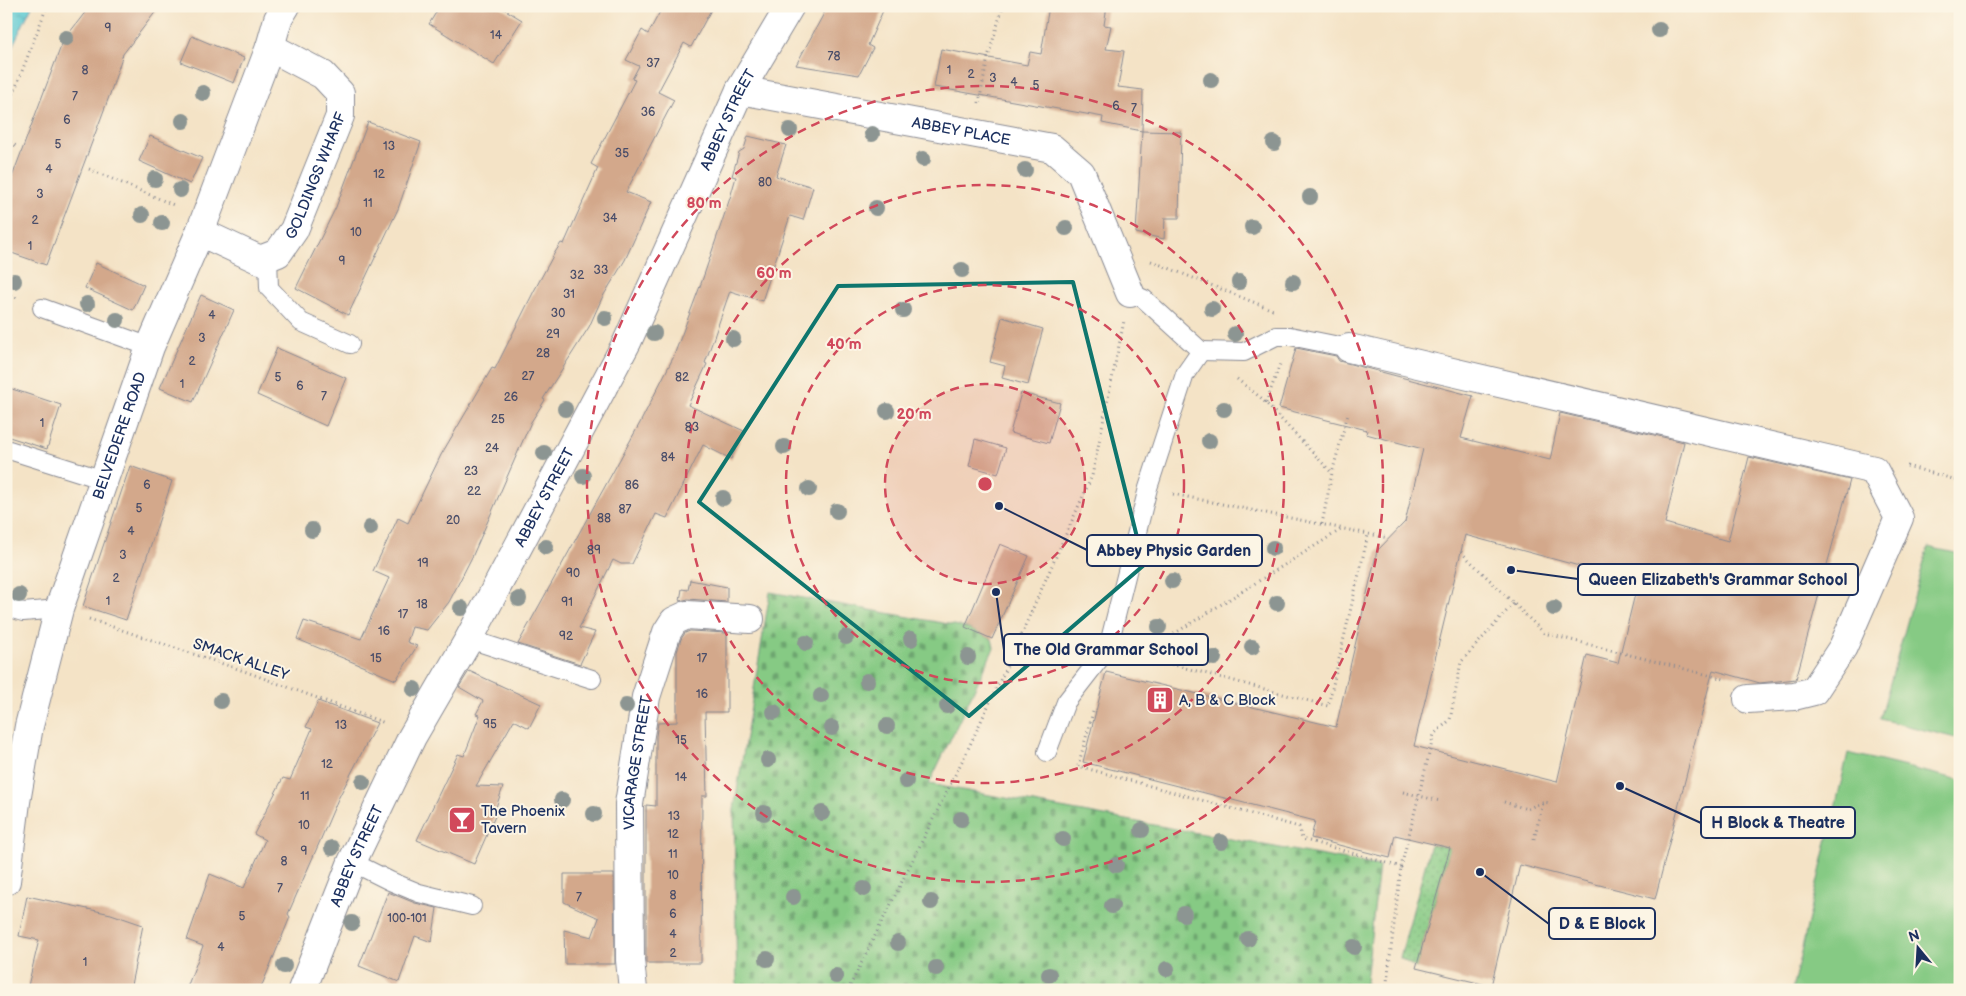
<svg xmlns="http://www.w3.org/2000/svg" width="1966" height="996" viewBox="0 0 1966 996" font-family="'Balsamiq Sans',sans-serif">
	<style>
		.cemetery { fill: url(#cemetery-stones); stroke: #507c71 }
		.garden { fill: url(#garden-dots); stroke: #507c71 }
		.pitch { fill: #86ca84; stroke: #507c71 }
		.water { fill: url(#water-ripples); stroke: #3c7c98 }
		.building { fill: #d3a88b; fill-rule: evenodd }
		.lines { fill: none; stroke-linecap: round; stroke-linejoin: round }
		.lane-casing { stroke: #888992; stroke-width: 20 }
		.street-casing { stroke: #888992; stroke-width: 30 }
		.path { stroke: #888992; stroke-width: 3; stroke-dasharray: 1 4; stroke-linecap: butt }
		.lane { stroke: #fff; stroke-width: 18 }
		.street { stroke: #fff; stroke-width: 28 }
		.path-bridge { stroke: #888992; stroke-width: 3; stroke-dasharray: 1 4; stroke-linecap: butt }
		.tree { fill: #8c9592 }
		.marked { fill: none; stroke: #0f766e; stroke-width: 4; stroke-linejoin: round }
		.ring { fill: none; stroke: #d1495b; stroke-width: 2.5; stroke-dasharray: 9 6 }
		.labels { text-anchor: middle; stroke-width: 4; stroke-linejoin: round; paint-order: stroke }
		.number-label { font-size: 12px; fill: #494d69 }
		.street-label { font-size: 15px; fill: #1b2f5e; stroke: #fcf5e5 }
		.poi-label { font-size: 15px; fill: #1b2f5e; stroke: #fcf5e5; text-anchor: start }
		.centre { fill: #d1495b; stroke: #fcf5e5; stroke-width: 2.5 }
		.ring-label { font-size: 15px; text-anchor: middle; font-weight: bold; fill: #d1495b; stroke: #fcf5e5; stroke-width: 4; stroke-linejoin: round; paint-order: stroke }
		.leader { fill: none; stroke: #1b2f5e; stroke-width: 2 }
		.callout-dot { fill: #1b2f5e; stroke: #fcf5e5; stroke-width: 2 }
		.callout { fill: #fcf5e5; stroke: #1b2f5e; stroke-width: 2 }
		.callout-label { font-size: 16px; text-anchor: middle; font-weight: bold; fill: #1b2f5e }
	</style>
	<defs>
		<pattern id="cemetery-stones" width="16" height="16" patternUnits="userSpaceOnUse" patternTransform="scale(1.25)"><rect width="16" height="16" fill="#86ca84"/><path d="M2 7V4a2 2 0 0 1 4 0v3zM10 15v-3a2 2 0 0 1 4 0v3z" fill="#6da46f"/></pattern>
		<pattern id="garden-dots" width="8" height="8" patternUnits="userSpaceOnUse" patternTransform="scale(1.25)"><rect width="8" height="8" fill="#86ca84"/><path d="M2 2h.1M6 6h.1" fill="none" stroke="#6da46f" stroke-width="1.8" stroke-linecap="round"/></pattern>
		<pattern id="water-ripples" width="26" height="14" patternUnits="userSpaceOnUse" patternTransform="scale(1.25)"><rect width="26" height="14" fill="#5dcad3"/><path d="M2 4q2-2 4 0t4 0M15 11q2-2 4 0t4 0" fill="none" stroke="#4ca4ae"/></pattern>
	</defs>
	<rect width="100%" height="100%" fill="#fcf5e5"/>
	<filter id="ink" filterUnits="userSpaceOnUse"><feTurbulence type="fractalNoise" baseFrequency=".02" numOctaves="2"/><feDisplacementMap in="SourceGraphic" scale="10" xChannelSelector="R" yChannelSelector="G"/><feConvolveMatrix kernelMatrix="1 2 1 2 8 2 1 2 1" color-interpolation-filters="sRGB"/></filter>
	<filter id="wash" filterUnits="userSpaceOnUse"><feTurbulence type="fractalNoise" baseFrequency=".0096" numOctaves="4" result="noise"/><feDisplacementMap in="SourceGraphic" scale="20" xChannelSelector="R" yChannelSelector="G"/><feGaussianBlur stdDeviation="1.12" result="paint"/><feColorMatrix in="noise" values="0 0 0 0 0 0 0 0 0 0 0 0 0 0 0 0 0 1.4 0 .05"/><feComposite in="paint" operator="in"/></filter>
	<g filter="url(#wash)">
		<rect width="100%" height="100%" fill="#f4e3c6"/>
		<polygon class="cemetery" points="770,592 965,627 992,639 994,648 929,784 1379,866 1365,990 737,990 734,809"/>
		<polygon class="garden" points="1431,844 1450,848 1416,968 1400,958"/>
		<g class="pitch">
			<polygon points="1928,547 1960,554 1960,739 1880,719"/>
			<polygon points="1848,753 1960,780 1960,990 1792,990"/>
		</g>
		<polygon class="water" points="6,6 32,6 12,47 6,65"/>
		<g id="blocks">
			<g class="building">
				<polygon points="90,6 160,6 123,54 110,94 46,265 6,251 6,193 63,41"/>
				<polygon points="440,6 499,6 522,20 494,64 429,24"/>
				<polygon points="663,6 713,6 691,47 684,43 658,92 674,100 626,192 651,202 625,260 602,298 589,327 543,399 545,400 531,422 473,555 449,602 427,630 412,627 407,642 417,646 396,680 297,639 304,621 361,639 389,578 373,571 398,518 408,523 441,455 492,368 495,369 534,291 554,254 561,243 564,244 598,168 591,164 635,80 632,79 639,66 626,60 642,30 648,34"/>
				<polygon points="828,6 885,6 868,45 873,48 859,75 796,65"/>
				<polygon points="1049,6 1107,6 1104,25 1111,26 1106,49 1124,51 1118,87 1143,90 1142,131 1102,123 1103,117 934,87 941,49 1027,65 1030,52 1041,54"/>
				<polygon points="192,36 244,58 234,83 181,62"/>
				<polygon points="368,122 421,142 398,209 348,315 296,288 336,207"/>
				<polygon points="1142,131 1181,132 1179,218 1165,218 1164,239 1136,233"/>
				<polygon points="150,136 202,158 190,184 139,161"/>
				<polygon points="748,136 786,145 776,176 813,187 803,220 790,216 762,301 730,291 705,363 707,364 688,405 744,431 731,459 703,445 667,518 656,514 632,564 621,564 613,560 579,628 595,632 580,664 518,644 640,423 673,358 702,281 730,198 736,177 732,176 739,152 744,149"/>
				<polygon points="96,263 144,285 133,310 85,288"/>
				<polygon points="201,295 234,310 193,402 160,388"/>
				<polygon points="1002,317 1043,329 1028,385 1002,378 1005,366 990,362"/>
				<polygon points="277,348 346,378 326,426 257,395"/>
				<path d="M 1296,348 L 1336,356 L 1339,361 L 1473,396 L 1461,438 L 1550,460 L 1560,413 L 1684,442 L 1665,523 L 1728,541 L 1749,457 L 1850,480 L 1796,679 L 1760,683 L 1713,670 L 1655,899 L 1520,865 L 1491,986 L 1416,968 L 1450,848 L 1395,835 L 1390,858 L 1311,838 L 1315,821 L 1083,762 L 1106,672 L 1336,727 L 1377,551 L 1405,522 L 1423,449 L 1366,434 L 1367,430 L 1279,408 ZM 1465,535 L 1638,582 L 1618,663 L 1587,655 L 1557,782 L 1414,746 Z"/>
				<polygon points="6,387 61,405 47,449 6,436"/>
				<polygon points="1021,393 1060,403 1049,443 1010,433"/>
				<polygon points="975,439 1006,448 998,474 969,466"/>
				<polygon points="130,466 172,481 126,620 83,606"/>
				<polygon points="1000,544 1029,556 992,639 965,627"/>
				<polygon points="690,580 727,587 727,602 688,599 680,601 682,589 688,590"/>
				<polygon points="690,631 727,633 727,712 705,712 707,796 702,796 701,963 646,963 646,805 656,806 656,736 658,723 677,722 677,652 681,639 685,633"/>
				<polygon points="469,671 541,704 529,728 514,720 476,786 503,787 494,813 496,814 474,864 417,840 458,754 464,756 480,715 476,714 483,701 459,687"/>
				<polygon points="318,701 377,723 338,799 320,841 288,914 290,917 260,990 186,990 203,946 187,940 210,874 244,888 265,840 254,834 283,778 290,780 312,729 306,727"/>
				<polygon points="564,874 614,874 615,964 565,964 564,930 592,937 599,918 564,902"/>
				<polygon points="388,892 415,903 437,908 432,942 415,936 399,982 359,966"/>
				<polygon points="27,896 111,914 143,925 130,990 27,990 39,940 19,936"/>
			</g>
		</g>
	</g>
	<g filter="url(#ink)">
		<use href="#blocks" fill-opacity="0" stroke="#888992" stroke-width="1"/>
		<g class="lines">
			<g class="lane-casing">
				<g id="lane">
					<polyline points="268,257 269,288 301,322 350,344"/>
					<polyline points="42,308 150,347"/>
					<polyline points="1201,351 1244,352 1276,336 1290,336 1349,348"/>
					<polyline points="6,449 104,480"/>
					<polyline points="6,607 23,612 59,609"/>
					<polyline points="469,639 592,679"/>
					<polyline points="1047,752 1066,702 1108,648 1148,488 1185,374 1201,351 1144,299 1130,293"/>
					<polyline points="352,862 390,881 419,893 472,906"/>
				</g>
			</g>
			<g class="street-casing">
				<g id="street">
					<path id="s1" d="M 740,90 L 1052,148 L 1081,173 L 1130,293"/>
					<path id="s2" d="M 200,232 L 260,260 L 278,253 L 294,230 L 340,116 L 340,93 L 323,75 L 270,47"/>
					<polyline points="1349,348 1874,470 1899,518 1843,647 1814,691 1794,696 1748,699"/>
					<path id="s3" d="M 6,881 L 16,802 L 29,726 L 59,609 L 150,347 L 200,232 L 270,47 L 278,19 L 286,6"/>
					<path id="s4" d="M 302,990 L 352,862 L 412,737 L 469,639 L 627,342 L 740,90 L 790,6"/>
					<path id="s5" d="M 633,990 L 630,960 L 629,804 L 646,697 L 654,672 L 667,632 L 674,621 L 687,615 L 750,619"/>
				</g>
			</g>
			<g class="path">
				<polyline points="979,103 988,57 1003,6"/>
				<polyline points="6,113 47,6"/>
				<polyline points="6,140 16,146"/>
				<polyline points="89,169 176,206"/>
				<polyline points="1151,261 1273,310"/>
				<polyline points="6,294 20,299"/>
				<polyline points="1237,379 1261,398 1332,473"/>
				<polyline points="1266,403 1280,364"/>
				<polyline points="1907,466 1960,481"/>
				<polyline points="1173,494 1388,538"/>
				<polyline points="1322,524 1332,473 1348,414"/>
				<polyline points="1461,552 1544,633 1724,679"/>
				<polyline points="89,619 244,671 385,723"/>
				<polyline points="1133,654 1328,706 1368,535"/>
				<polyline points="1012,655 1072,650"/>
				<polyline points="1140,655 1342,529"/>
				<polyline points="1093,712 1078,766 1299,827 1302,839 1401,867 1434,734 1450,720 1461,662 1514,603"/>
				<polyline points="1504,802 1527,809 1543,802 1551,803"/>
				<polyline points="1534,839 1543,803"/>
				<polyline points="848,990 968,749 1012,655 1092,476 1124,321"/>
				<polyline points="1386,990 1401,867"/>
			</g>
			<use href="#lane" class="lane"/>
			<use href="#street" class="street"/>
			<polyline class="path-bridge" points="1403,792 1440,801"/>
		</g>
		<g class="tree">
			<circle cx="1659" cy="30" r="8"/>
			<circle cx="66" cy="38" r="8"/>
			<circle cx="1211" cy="80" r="8"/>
			<circle cx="203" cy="93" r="8"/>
			<circle cx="183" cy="121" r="8"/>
			<circle cx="790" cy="130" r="8"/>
			<circle cx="872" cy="134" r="8"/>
			<circle cx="1274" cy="143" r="8"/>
			<circle cx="923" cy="159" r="8"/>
			<circle cx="1025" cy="170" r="8"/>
			<circle cx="155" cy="179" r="8"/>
			<circle cx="180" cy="190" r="8"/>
			<circle cx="1310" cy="197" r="8"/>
			<circle cx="876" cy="208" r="8"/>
			<circle cx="142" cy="215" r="8"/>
			<circle cx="162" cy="223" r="8"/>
			<circle cx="1252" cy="227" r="8"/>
			<circle cx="1066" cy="228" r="8"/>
			<circle cx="962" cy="270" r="8"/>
			<circle cx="14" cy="281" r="8"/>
			<circle cx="1239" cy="282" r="8"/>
			<circle cx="1293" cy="282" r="8"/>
			<circle cx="87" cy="304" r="8"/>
			<circle cx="1212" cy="309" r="8"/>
			<circle cx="903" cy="310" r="8"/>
			<circle cx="605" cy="318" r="8"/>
			<circle cx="117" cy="320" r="8"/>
			<circle cx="654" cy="333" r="8"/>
			<circle cx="1235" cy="334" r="8"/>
			<circle cx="733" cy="339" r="8"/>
			<circle cx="565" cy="409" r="8"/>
			<circle cx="1224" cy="409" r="8"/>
			<circle cx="887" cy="411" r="8"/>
			<circle cx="1209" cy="441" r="8"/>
			<circle cx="784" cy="447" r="8"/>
			<circle cx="544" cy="453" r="8"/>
			<circle cx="583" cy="476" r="8"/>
			<circle cx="809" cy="489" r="8"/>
			<circle cx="723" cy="498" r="8"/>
			<circle cx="837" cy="511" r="8"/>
			<circle cx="370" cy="528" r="8"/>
			<circle cx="312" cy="530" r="8"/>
			<circle cx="546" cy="547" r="8"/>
			<circle cx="1273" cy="548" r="8"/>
			<circle cx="1172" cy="581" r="8"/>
			<circle cx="19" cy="595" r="8"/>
			<circle cx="519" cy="599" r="8"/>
			<circle cx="1277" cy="603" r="8"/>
			<circle cx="461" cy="608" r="8"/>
			<circle cx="1554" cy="608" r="8"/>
			<circle cx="1159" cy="627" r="8"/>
			<circle cx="846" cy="637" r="8"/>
			<circle cx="911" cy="639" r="8"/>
			<circle cx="806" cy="643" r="8"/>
			<circle cx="1252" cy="647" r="8"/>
			<circle cx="968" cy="657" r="8"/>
			<circle cx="1214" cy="658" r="8"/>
			<circle cx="867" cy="681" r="8"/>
			<circle cx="414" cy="689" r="8"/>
			<circle cx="821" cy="696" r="8"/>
			<circle cx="221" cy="701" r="8"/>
			<circle cx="626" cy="706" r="8"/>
			<circle cx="947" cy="706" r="8"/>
			<circle cx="774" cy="712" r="8"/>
			<circle cx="887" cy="726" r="8"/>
			<circle cx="832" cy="728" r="8"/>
			<circle cx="768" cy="760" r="8"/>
			<circle cx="906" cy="781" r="8"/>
			<circle cx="363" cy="782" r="8"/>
			<circle cx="562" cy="800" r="8"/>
			<circle cx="764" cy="813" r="8"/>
			<circle cx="822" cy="813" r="8"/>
			<circle cx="594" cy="814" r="8"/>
			<circle cx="961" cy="819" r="8"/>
			<circle cx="1142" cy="830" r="8"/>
			<circle cx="1063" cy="839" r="8"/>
			<circle cx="1221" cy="842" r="8"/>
			<circle cx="332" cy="848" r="8"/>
			<circle cx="1116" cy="865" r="8"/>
			<circle cx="864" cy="889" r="8"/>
			<circle cx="793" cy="897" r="8"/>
			<circle cx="931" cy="902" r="8"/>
			<circle cx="1112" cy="906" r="8"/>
			<circle cx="1184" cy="914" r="8"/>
			<circle cx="352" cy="923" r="8"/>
			<circle cx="1248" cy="939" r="8"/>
			<circle cx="898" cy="943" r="8"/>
			<circle cx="1354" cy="947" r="8"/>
			<circle cx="767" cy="959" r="8"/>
			<circle cx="284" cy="966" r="8"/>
			<circle cx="936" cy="968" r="8"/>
			<circle cx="1167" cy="969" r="8"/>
			<circle cx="1049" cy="975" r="8"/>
			<circle cx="836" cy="976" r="8"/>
		</g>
	</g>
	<path class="marked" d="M 1073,282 L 1144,565 L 969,716 L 699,502 L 838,286 Z"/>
	<circle cx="985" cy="484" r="100" fill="#d1495b" fill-opacity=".12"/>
	<g class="ring">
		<circle cx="985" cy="484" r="100"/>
		<circle cx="985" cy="484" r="199"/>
		<circle cx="985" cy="484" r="299"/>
		<circle cx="985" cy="484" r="398"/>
	</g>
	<defs>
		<g id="building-square" transform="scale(1.4375)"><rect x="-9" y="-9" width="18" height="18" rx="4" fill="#d1495b" stroke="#fcf5e5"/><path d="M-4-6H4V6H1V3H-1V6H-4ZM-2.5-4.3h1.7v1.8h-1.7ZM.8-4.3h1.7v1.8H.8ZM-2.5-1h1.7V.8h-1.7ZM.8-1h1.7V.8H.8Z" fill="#fff"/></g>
		<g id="bar-square" transform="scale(1.4375)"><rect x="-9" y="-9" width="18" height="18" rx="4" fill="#d1495b" stroke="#fcf5e5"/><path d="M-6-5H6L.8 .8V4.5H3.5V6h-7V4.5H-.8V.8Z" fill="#fff"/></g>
	</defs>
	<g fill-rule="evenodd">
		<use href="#building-square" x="1160" y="700"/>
		<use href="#bar-square" x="462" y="820"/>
	</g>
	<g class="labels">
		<g class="number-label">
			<text x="108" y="32">9</text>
			<text x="496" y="39">14</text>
			<text x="834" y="60">78</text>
			<text x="653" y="67">37</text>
			<text x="85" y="74">8</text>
			<text x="949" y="74">1</text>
			<text x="971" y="78">2</text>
			<text x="993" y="82">3</text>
			<text x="1014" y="86">4</text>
			<text x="1036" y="89">5</text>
			<text x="75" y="100">7</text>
			<text x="1116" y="110">6</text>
			<text x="1134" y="112">7</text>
			<text x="648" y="116">36</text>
			<text x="67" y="124">6</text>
			<text x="58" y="148">5</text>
			<text x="389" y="150">13</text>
			<text x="622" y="157">35</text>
			<text x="49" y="173">4</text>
			<text x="379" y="178">12</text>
			<text x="765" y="186">80</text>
			<text x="40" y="198">3</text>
			<text x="368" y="207">11</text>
			<text x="610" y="222">34</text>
			<text x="35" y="224">2</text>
			<text x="356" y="236">10</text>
			<text x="30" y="250">1</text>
			<text x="342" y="265">9</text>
			<text x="601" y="274">33</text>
			<text x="577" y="279">32</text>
			<text x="569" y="298">31</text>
			<text x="558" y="317">30</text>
			<text x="212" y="319">4</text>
			<text x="553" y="338">29</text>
			<text x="202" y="342">3</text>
			<text x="543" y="357">28</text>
			<text x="192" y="365">2</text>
			<text x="528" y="380">27</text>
			<text x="278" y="381">5</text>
			<text x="682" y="381">82</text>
			<text x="182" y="388">1</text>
			<text x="300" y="390">6</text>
			<text x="324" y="400">7</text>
			<text x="511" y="401">26</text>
			<text x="498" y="423">25</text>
			<text x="42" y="427">1</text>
			<text x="692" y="431">83</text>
			<text x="492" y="452">24</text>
			<text x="668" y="461">84</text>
			<text x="471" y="475">23</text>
			<text x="147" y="489">6</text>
			<text x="632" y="489">86</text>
			<text x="474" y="495">22</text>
			<text x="139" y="512">5</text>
			<text x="625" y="513">87</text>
			<text x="604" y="522">88</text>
			<text x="453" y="524">20</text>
			<text x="131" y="535">4</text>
			<text x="594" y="554">89</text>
			<text x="123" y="559">3</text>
			<text x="423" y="567">19</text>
			<text x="573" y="577">90</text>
			<text x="116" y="582">2</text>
			<text x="108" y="605">1</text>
			<text x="567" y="606">91</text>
			<text x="422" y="608">18</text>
			<text x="403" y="618">17</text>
			<text x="384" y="635">16</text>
			<text x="566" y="640">92</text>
			<text x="376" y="662">15</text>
			<text x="702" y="662">17</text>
			<text x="702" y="698">16</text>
			<text x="490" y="728">95</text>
			<text x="341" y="729">13</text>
			<text x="681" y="744">15</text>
			<text x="327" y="768">12</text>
			<text x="681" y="781">14</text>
			<text x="305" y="800">11</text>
			<text x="674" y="820">13</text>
			<text x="304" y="829">10</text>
			<text x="673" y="838">12</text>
			<text x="304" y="855">9</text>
			<text x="673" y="858">11</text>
			<text x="284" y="865">8</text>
			<text x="673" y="879">10</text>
			<text x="280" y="892">7</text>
			<text x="673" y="899">8</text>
			<text x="579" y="901">7</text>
			<text x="673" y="918">6</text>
			<text x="242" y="920">5</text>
			<text x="407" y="922">100-101</text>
			<text x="673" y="938">4</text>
			<text x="221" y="951">4</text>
			<text x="673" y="957">2</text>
			<text x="85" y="966">1</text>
		</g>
		<g class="street-label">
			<text dy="5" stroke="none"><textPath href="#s4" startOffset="970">ABBEY STREET</textPath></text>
			<text dy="5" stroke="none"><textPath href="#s1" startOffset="225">ABBEY PLACE</textPath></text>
			<text dy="5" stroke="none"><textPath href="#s2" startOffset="172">GOLDINGS WHARF</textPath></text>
			<text dy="5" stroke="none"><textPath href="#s3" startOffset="461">BELVEDERE ROAD</textPath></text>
			<text dy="5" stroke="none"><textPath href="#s4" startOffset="550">ABBEY STREET</textPath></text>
			<text transform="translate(241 659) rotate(19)" y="5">SMACK ALLEY</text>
			<text dy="5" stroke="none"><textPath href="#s5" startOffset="228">VICARAGE STREET</textPath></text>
			<text dy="5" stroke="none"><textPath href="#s4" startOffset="145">ABBEY STREET</textPath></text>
		</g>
		<g class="poi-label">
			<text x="1179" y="705">A, B &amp; C Block</text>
			<text x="481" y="816">The Phoenix<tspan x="481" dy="17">Tavern</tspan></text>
		</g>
	</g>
	<circle cx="985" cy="484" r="8" class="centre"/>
	<g class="ring-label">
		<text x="704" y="208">80 m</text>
		<text x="774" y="278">60 m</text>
		<text x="844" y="349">40 m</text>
		<text x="914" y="419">20 m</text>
	</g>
	<path class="leader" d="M999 506L1087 550M1511 570L1578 579M996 592L1004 650M1620 786L1701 823M1480 872L1549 924"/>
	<g class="callout-dot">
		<circle cx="999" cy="506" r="5"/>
		<circle cx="1511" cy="570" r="5"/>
		<circle cx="996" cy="592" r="5"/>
		<circle cx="1620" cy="786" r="5"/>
		<circle cx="1480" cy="872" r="5"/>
	</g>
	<g class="callout">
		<rect x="1087" y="535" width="175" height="31" rx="5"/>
		<rect x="1578" y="564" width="280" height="31" rx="5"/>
		<rect x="1004" y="634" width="204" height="31" rx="5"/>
		<rect x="1701" y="807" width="154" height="31" rx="5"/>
		<rect x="1549" y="908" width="106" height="31" rx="5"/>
	</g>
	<g class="callout-label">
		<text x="1174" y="556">Abbey Physic Garden</text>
		<text x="1718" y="585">Queen Elizabeth's Grammar School</text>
		<text x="1106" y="655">The Old Grammar School</text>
		<text x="1778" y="828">H Block &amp; Theatre</text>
		<text x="1602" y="929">D &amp; E Block</text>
	</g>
	<rect width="1966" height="996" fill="none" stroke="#fcf5e5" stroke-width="25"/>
	<g transform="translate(1918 948) rotate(342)" stroke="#fcf5e5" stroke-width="4" paint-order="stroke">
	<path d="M0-4L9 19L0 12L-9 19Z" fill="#1b2f5e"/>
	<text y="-8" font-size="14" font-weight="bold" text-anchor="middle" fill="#1b2f5e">N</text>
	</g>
</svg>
